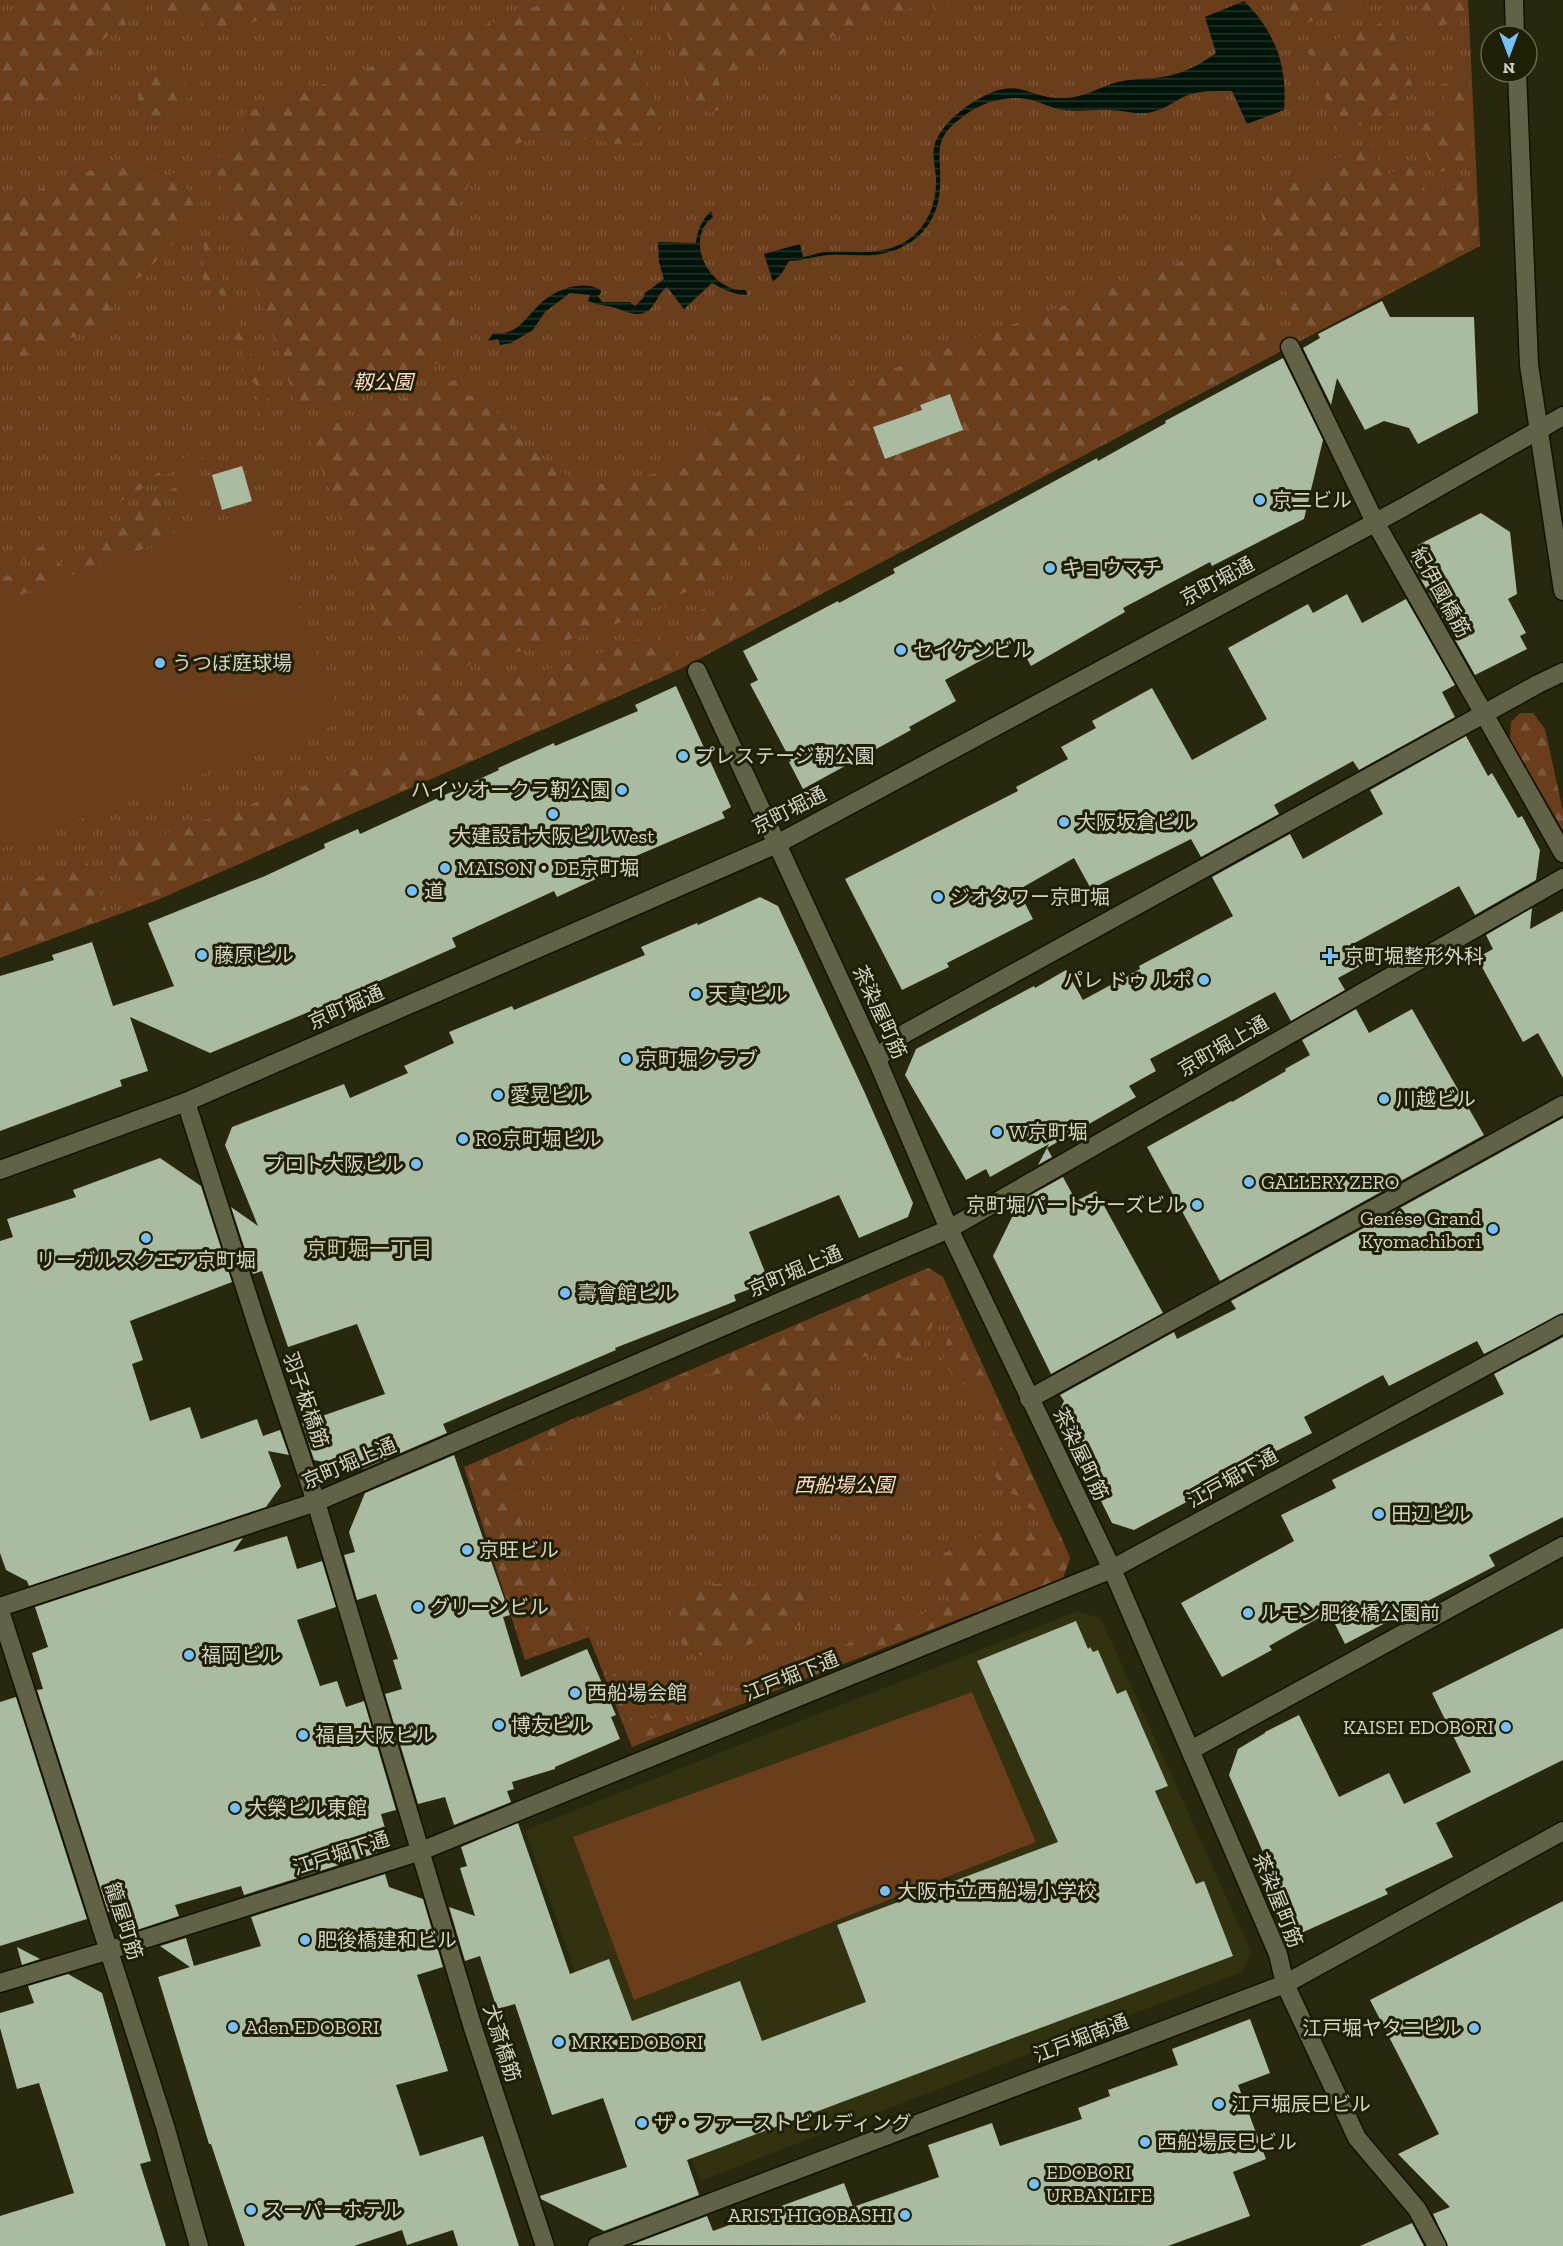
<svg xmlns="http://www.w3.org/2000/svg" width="1563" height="2246" viewBox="0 0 1563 2246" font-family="'Zilla Slab','Noto Sans JP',serif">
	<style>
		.built { fill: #323110 }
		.grass { fill: url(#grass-tufts) }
		.forest { fill: url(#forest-firs) }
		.pitch { fill: #6a3d1b }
		.water { fill: url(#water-rules) }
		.building { fill: #a9bba1 }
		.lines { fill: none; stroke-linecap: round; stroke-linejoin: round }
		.street-casing { stroke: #110; stroke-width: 21 }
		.street { stroke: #616246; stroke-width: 18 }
		.poi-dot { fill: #76c0f7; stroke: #1f1f05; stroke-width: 2 }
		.labels { text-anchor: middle; stroke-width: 6; stroke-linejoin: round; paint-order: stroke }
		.park-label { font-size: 20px; font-style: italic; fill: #fedbc4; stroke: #1f1f05 }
		.poi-label { font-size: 20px; fill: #d3d4c5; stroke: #1f1f05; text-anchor: start }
		.street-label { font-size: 20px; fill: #d3d4c5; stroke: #1f1f05 }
		.neighbourhood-label { font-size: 21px; fill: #c6c7a9; stroke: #1f1f05 }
	</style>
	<defs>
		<pattern id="grass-tufts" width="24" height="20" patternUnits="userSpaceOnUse" patternTransform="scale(1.5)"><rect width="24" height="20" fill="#6a3d1b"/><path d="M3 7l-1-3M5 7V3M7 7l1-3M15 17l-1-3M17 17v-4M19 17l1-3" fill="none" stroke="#7e583b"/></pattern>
		<pattern id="forest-firs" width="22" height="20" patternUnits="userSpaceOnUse" patternTransform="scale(1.5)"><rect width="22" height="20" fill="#6a3d1b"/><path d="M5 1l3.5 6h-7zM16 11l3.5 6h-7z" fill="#7e583b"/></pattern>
		<pattern id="water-rules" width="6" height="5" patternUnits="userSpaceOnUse" patternTransform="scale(1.5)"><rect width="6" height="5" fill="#001409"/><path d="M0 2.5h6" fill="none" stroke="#24352b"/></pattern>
	</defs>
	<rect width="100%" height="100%" fill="#28280f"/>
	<polygon class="built" points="1078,1611 1101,1619 1251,1952 1242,1972 700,2181 652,2055 610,2071 525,1830"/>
	<g class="grass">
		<polygon points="0,0 1468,0 1480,246 678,670 155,901 0,958"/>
		<polygon points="928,1268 943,1277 1070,1558 1063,1578 632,1747 589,1637 525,1660 464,1467"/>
	</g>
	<g class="forest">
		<path d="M 32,0 L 117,0 L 126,25 C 97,40 88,52 86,84 L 0,116 L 0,28 Z"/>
		<path d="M 151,0 L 312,0 L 215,36 C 197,14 184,13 156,14 Z"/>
		<path d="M 553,0 L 618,0 L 657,109 L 658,130 C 632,154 611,142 581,138 C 449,124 442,238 457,336 L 442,343 L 450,359 L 313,410 L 298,407 L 211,162 C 235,150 241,140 245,113 Z"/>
		<polygon points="655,0 945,0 950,13 938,18 931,1 859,27 862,36 848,41 844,32 812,43 815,53 802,57 798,48 717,77 727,107 710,113 694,106"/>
		<polygon points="1278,0 1369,0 1298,26"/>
		<polygon points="1415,0 1465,0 1466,16 1427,32"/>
		<polygon points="1389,20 1415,93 1391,101 1394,112 1339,133 1307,50"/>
		<circle cx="163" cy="96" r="25"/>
		<polygon points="1469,74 1474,161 1434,174 1416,127 1449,115 1440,85"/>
		<path d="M 1373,144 L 1384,175 L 1415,164 L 1426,193 L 1474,176 L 1478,244 L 1300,338 L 1260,210 C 1260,186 1298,182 1316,176 L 1313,167 Z"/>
		<path d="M 121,159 C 141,177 155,179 181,172 L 195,209 L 190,226 L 141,277 L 118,286 L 106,324 L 0,366 L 0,204 Z"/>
		<path d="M 1237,222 L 1276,350 L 705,653 L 685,617 C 698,611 711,606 722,598 C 731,591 737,581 746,575 C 774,555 816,538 831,505 L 857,499 L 848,474 L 832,478 L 803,387 C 804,372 816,370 828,367 L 838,389 L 1231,244 L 1226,229 Z"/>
		<path d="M 207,238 L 270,403 C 272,413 269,425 259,428 L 253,425 L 259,410 L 255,384 L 251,381 L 241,379 L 240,374 C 246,362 243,354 239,341 L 229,337 L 226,328 L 230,320 L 224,299 L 217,290 L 203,279 C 202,272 205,266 205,259 C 206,252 202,246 204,239 Z"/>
		<path d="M 460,378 L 469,396 L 483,390 L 501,418 L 525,444 L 556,469 L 584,483 L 614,484 L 656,473 L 693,449 L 710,419 L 736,396 L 771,397 L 783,407 L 808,482 C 803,521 757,540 728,560 C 720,565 715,574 708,579 C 696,588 681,594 667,601 L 666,607 L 662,608 L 659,606 L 592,634 L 483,660 L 438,676 L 429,670 L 413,620 L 380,629 L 352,553 L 373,546 L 362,518 L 342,524 L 311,442 L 319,429 Z"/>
		<polygon points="198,454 204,458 167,474 116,504 71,541 32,558 0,562 0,557 20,555 63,538 112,499 189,455"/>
		<polygon points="198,476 202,488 163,501 175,537 0,602 0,577 50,568 87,550 142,504"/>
		<polygon points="651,634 658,636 656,642 662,652 672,647 682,666 154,901 133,908 114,851 429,743 414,702 475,680 555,668 622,646"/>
		<polygon points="1520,713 1533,713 1545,729 1563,811 1563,830 1510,739 1511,722"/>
		<polygon points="86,860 109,916 0,957 0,892"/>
		<path d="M 928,1268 L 943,1277 C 948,1296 942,1302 934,1320 C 930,1330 926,1347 917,1352 C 900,1364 893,1355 877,1355 C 845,1356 820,1375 823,1409 L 775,1428 L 757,1398 L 746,1388 L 722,1374 L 696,1374 L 617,1418 L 612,1404 Z"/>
		<polygon points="954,1312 1052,1519 1021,1504 1018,1496 1002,1490 994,1473 1000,1447 994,1415 986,1400 974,1389 954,1379 943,1359"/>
		<path d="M 579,1416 L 584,1430 L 530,1457 L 534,1469 C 521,1475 515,1482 515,1497 C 519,1510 529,1554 537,1562 C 544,1570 555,1567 564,1565 L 587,1637 L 527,1657 L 467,1467 Z"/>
		<polygon points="996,1530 1058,1530 1070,1558 1063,1578 841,1664 835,1649 953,1601 933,1558"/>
		<path d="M 729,1583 L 789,1587 L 803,1590 C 811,1604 812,1610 802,1624 C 785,1630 767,1637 750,1644 C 709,1659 679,1668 671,1613 C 684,1591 704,1584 729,1583 Z"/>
		<polygon points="817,1655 823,1671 703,1719 698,1704"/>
		<polygon points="615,1673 634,1725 674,1710 680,1725 632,1744 608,1675"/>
	</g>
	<g class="pitch">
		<polygon points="261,507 342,722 0,849 0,604"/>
		<polygon points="972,1692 1036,1842 634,2000 573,1837"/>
	</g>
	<g class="water">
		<path d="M 1244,1 C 1275,31 1288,67 1284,110 L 1247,124 L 1232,91 C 1218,91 1204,90 1191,94 C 1175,99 1164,112 1145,113 C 1133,114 1121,110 1109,110 C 1094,109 1079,112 1064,110 C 1055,109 1047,105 1038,102 C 1014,93 985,100 965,115 C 930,140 942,152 940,187 C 939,225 912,251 874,255 C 859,256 844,254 829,255 C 815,256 803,261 789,261 L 782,273 L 773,282 L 764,254 L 800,244 L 803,257 C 810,256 817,253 825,252 C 845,251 868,254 888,249 C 920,241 937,211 936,180 C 936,169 931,155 935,144 C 940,127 960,110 975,101 C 1021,73 1025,100 1066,98 C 1086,97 1099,87 1118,82 C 1130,79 1142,79 1154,78 C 1178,76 1197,67 1216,53 L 1205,17 Z"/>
		<path d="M 711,211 L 713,217 C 682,240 711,293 746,290 L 747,295 C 734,295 723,289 712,283 L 684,309 L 667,287 C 658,293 657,303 649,310 C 637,319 624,310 612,307 C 603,305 597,305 588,301 L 590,295 L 570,293 L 545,312 L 533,330 L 511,343 L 500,345 L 498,339 L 488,341 L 493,333 C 516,336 523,321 538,306 C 553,290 581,279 601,290 L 601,293 L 598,296 L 602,302 L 630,302 L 635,306 L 644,297 L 645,293 L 664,279 L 659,262 L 658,242 L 696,243 C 697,230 702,220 711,211 Z"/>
	</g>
	<g class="building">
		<polygon points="1382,301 1390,317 1474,317 1478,413 1418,444 1409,428 1384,421 1365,430 1337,378 1331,405 1303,348 1320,338 1318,334"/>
		<polygon points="1283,358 1323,440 1304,519 1212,566 1210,562 1123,608 1125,612 1031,666 1017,641 945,680 956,701 909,727 911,730 803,789 789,762 791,761 750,684 758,680 743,651 838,601 839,603 895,573 893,569 1097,458 1098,461 1166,423 1165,421"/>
		<polygon points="950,394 963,430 885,459 873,427 922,410 920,405"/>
		<polygon points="242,466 252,501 222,510 212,475"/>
		<polygon points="1481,513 1510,532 1517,594 1508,599 1526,633 1520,636 1527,649 1475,675 1410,560 1418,545"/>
		<polygon points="1347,594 1362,623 1406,599 1455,685 1442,692 1455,717 1359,770 1353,761 1274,805 1279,814 1201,857 1191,839 1091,889 1074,858 1018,890 1033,919 947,963 949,967 902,990 845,879 1018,791 1016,787 1068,759 1061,747 1096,728 1092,721 1152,688 1192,760 1267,719 1228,648 1308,604 1313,613"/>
		<polygon points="676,686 731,807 722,812 725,818 596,873 598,878 557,897 554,891 452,938 456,947 316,1009 210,1053 130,1017 148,1071 120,1080 122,1086 0,1131 0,976 54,960 52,955 92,942 113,1006 174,986 148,923 265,876 325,848 324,844 358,829 360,834 499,770 498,768 554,743 555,746 638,711 635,705"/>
		<polygon points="1466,736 1488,776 1492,773 1518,818 1522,816 1540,850 1536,880 1475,915 1459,886 1351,945 1362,965 1338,978 1345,990 1291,1021 1275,992 1150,1059 1156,1071 1129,1086 1136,1097 1047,1148 1052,1157 1038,1165 1049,1144 990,1177 986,1169 966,1180 905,1075 916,1049 1034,986 1035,988 1066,970 1083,1000 1140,969 1139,966 1233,916 1212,877 1290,834 1303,859 1383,814 1370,790"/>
		<polygon points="760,897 778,906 864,1091 913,1203 908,1217 859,1238 839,1195 749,1232 769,1282 734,1295 736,1301 615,1348 616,1350 443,1424 447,1433 361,1470 314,1460 302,1423 385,1394 357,1324 288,1347 262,1271 253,1274 231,1207 258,1226 225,1145 232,1127 344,1084 350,1098 408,1073 404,1066 454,1043 449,1032 512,1006 514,1010 645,955 641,947 697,923 698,925"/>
		<polygon points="1532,908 1530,929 1563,911 1563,1078 1538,1033 1523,1042 1477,958 1493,949 1486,935"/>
		<polygon points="1356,1009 1369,1033 1412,1009 1484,1135 1220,1281 1147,1147 1231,1101 1232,1102 1286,1071 1285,1069 1310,1055 1302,1040"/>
		<polygon points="1563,1118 1563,1313 1484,1354 1477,1341 1389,1386 1383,1375 1304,1417 1312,1433 1245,1467 1247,1472 1196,1497 1134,1530 1112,1523 1094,1487 1096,1486 1060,1410 1064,1401 1060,1395 1174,1332 1177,1339 1236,1309 1231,1301"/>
		<polygon points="160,1158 201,1186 232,1282 130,1321 143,1360 132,1364 150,1421 190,1407 201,1439 257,1419 263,1436 280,1430 289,1455 268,1451 281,1486 266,1507 29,1586 27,1581 6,1570 0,1553 0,1241 13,1237 7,1219 76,1197 73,1190"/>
		<polygon points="1063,1177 1076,1201 1096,1191 1163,1313 1051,1374 993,1256 1020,1201"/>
		<polygon points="1563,1337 1563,1517 1489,1555 1495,1566 1345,1644 1329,1612 1269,1646 1272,1650 1222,1677 1181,1603 1294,1541 1281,1515 1336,1488 1332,1480 1504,1394 1494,1374"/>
		<polygon points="454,1455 510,1615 503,1617 521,1677 587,1649 616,1715 611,1717 620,1739 555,1767 555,1769 512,1782 514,1789 507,1791 511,1802 454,1825 445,1797 418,1804 385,1694 402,1689 393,1660 398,1659 376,1594 357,1600 344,1555 355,1552 349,1532 365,1493"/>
		<polygon points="287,1536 297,1569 322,1561 336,1607 297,1620 320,1686 337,1681 346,1707 364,1701 396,1810 381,1814 386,1832 372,1836 377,1853 244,1895 241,1886 175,1905 179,1916 137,1930 112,1911 108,1912 37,1690 43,1689 32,1653 48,1647 35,1607 243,1538 233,1552"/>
		<polygon points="1076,1621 1088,1649 1090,1647 1093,1652 1098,1650 1117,1694 1126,1690 1168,1786 1155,1791 1196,1884 1204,1881 1233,1956 687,2160 699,2195 604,2231 541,2199 540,2196 627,2167 603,2098 552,2115 515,2004 497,2009 480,1956 465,1961 449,1907 475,1916 460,1868 467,1866 461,1847 518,1823 570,1974 609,1959 632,2021 740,1981 762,2041 866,2002 837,1925 1058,1842 977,1661"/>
		<polygon points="1563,1628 1563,1760 1436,1823 1453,1857 1385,1889 1388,1894 1299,1934 1229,1775 1238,1749 1265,1733 1265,1732 1299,1715 1339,1797 1389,1773 1404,1804 1471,1772 1432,1693"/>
		<polygon points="16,1697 87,1919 0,1946 0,1702"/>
		<polygon points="385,1874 389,1887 423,1899 443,1967 417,1975 448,2071 396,2085 420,2156 483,2136 519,2246 458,2246 453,2230 407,2245 402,2230 354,2246 245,2246 211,2144 209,2144 158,1977 190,1967 160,1946 186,1938 194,1966 261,1946 251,1917"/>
		<polygon points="1563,1901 1563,2246 1448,2246 1433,2214 1450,2207 1398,2154 1439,2134 1370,2000"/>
		<polygon points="17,1947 40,1959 22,1965"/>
		<polygon points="68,1974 102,1993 151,2161 140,2164 166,2246 0,2246 0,2216 74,2193 39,2083 17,2089 0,2028 0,2013 34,2003 28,1986"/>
		<polygon points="1250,2019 1270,2073 1238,2085 1266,2159 1233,2172 1250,2216 1168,2246 631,2245 707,2216 713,2231 844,2183 853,2207 939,2177 928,2145 992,2123 1000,2146 1082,2119 1078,2108 1110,2096 1108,2090 1178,2065 1172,2049"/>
		<polygon points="1412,2223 1424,2246 1360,2246"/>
	</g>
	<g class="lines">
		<g class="street-casing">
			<g id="street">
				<polyline points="1514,0 1515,36"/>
				<polyline points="1517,72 1529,365 1563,591"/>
				<polyline points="1290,347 1375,522 1563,853"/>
				<polyline points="697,671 877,1060 949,1229 1112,1569 1278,1954 1285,1984 1357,2138 1417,2209 1437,2246"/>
				<polyline points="877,1060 900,1036 1538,684 1563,672"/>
				<polyline points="186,1102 258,1328 316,1502 473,2028 545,2246"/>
				<polyline points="0,1170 186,1102 777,844 1402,508 1563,416"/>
				<polyline points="1029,1399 1563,1105"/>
				<polyline points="0,1607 316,1502 949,1229 1563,878"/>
				<polyline points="0,1611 165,2126 199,2246"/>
				<polyline points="1191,1750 1563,1546"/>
				<polyline points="0,1983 110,1950 421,1851 1112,1569 1563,1324"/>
				<polyline points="597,2246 1285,1984 1563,1831"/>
			</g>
		</g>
		<use href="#street" class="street"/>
	</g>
	<g class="poi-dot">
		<circle cx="1260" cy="500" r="6"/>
		<circle cx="1050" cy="568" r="6"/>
		<circle cx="901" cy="650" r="6"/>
		<circle cx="160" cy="663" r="6"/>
		<circle cx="683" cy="756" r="6"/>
		<circle cx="622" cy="790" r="6"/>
		<circle cx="553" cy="814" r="6"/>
		<circle cx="1064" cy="822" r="6"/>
		<circle cx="445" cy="868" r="6"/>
		<circle cx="412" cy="891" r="6"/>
		<circle cx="938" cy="897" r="6"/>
		<circle cx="202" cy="955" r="6"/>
		<path d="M1327 947h6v6h6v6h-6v6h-6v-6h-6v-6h6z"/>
		<circle cx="1204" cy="980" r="6"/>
		<circle cx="696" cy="994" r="6"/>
		<circle cx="626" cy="1059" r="6"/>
		<circle cx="498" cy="1095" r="6"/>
		<circle cx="1384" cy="1099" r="6"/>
		<circle cx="997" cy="1132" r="6"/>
		<circle cx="463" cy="1139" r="6"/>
		<circle cx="416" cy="1164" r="6"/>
		<circle cx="1249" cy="1182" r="6"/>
		<circle cx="1197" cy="1205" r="6"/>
		<circle cx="1493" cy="1229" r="6"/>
		<circle cx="146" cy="1238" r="6"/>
		<circle cx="565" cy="1293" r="6"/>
		<circle cx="1379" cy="1514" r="6"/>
		<circle cx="467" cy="1550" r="6"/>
		<circle cx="418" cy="1607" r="6"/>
		<circle cx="1248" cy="1613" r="6"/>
		<circle cx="189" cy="1655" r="6"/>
		<circle cx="575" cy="1693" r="6"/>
		<circle cx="499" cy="1725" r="6"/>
		<circle cx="1506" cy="1727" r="6"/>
		<circle cx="303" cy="1735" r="6"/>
		<circle cx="235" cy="1808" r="6"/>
		<circle cx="885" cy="1891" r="6"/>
		<circle cx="305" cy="1940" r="6"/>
		<circle cx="233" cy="2027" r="6"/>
		<circle cx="1474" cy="2028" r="6"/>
		<circle cx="559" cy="2042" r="6"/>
		<circle cx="1219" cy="2104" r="6"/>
		<circle cx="642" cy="2123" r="6"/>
		<circle cx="1145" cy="2142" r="6"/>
		<circle cx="1034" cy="2184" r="6"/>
		<circle cx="251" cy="2210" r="6"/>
		<circle cx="905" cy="2215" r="6"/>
	</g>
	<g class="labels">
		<g class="park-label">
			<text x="383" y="389">靱公園</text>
			<text x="844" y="1492">西船場公園</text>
		</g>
		<g class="poi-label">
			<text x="1272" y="507">京二ビル</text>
			<text x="1062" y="575">キョウマチ</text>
			<text x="913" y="657">セイケンビル</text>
			<text x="172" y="670">うつぼ庭球場</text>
			<text x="695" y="763">プレステージ靭公園</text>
			<text x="610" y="797" text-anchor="end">ハイツオークラ靭公園</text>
			<text x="1076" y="829">大阪坂倉ビル</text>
			<text x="553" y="843" text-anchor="middle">大建設計大阪ビルWest</text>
			<text x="457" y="875">MAISON・DE京町堀</text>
			<text x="424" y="898">道</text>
			<text x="950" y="904">ジオタワー京町堀</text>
			<text x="214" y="962">藤原ビル</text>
			<text x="1344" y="963">京町堀整形外科</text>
			<text x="1192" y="987" text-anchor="end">パレ ドゥ ルポ</text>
			<text x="708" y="1001">天真ビル</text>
			<text x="638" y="1066">京町堀クラブ</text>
			<text x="510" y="1102">愛晃ビル</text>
			<text x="1396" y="1106">川越ビル</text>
			<text x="1009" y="1139">W京町堀</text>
			<text x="475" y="1146">RO京町堀ビル</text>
			<text x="404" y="1171" text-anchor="end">プロト大阪ビル</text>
			<text x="1261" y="1189">GALLERY ZERO</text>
			<text x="1185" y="1212" text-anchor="end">京町堀パートナーズビル</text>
			<text x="1481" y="1225" text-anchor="end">Genêse Grand<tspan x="1481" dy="23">Kyomachibori</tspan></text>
			<text x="146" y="1267" text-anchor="middle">リーガルスクエア京町堀</text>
			<text x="577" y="1300">壽會館ビル</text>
			<text x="1391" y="1521">田辺ビル</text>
			<text x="479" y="1557">京旺ビル</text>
			<text x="430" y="1614">グリーンビル</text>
			<text x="1260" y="1620">ルモン肥後橋公園前</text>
			<text x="201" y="1662">福岡ビル</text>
			<text x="587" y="1700">西船場会館</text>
			<text x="511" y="1732">博友ビル</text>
			<text x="1494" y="1734" text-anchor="end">KAISEI EDOBORI</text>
			<text x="315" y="1742">福昌大阪ビル</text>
			<text x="247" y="1815">大榮ビル東館</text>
			<text x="897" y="1898">大阪市立西船場小学校</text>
			<text x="317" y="1947">肥後橋建和ビル</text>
			<text x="245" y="2034">Aden EDOBORI</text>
			<text x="1462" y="2035" text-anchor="end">江戸堀ヤタニビル</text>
			<text x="571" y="2049">MRK EDOBORI</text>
			<text x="1231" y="2111">江戸堀辰巳ビル</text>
			<text x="654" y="2130">ザ・ファーストビルディング</text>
			<text x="1157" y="2149">西船場辰巳ビル</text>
			<text x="1046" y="2179">EDOBORI<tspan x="1046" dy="23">URBANLIFE</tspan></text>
			<text x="263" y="2217">スーパーホテル</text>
			<text x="893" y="2222" text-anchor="end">ARIST HIGOBASHI</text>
		</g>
		<g class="street-label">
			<text transform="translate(1217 581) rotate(-28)" y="7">京町堀通</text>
			<text transform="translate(1441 592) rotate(61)" y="7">紀伊國橋筋</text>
			<text transform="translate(789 810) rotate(-27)" y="7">京町堀通</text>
			<text transform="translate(346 1007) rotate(-24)" y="7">京町堀通</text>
			<text transform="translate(880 1012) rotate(65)" y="7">茶染屋町筋</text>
			<text transform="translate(1223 1046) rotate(-30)" y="7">京町堀上通</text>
			<text transform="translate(795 1271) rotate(-23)" y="7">京町堀上通</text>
			<text transform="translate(306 1400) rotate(71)" y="7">羽子板橋筋</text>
			<text transform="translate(1081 1454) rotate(64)" y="7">茶染屋町筋</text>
			<text transform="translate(349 1463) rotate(-23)" y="7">京町堀上通</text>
			<text transform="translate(1232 1478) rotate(-29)" y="7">江戸堀下通</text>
			<text transform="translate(791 1676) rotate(-22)" y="7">江戸堀下通</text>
			<text transform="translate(341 1853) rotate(-18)" y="7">江戸堀下通</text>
			<text transform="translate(1278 1900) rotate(68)" y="7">茶染屋町筋</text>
			<text transform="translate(124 1921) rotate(72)" y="7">籠屋町筋</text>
			<text transform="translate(1081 2038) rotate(-21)" y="7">江戸堀南通</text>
			<text transform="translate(502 2043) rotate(72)" y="7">犬斎橋筋</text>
		</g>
		<g class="neighbourhood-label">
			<text x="369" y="1256">京町堀一丁目</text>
		</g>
	</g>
	<g transform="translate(1509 54) rotate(180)"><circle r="28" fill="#1f1f05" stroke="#676752" stroke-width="1.5"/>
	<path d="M0-4.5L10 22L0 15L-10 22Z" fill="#76c0f7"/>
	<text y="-9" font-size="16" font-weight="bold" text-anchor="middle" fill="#d3d4c5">N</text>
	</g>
</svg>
